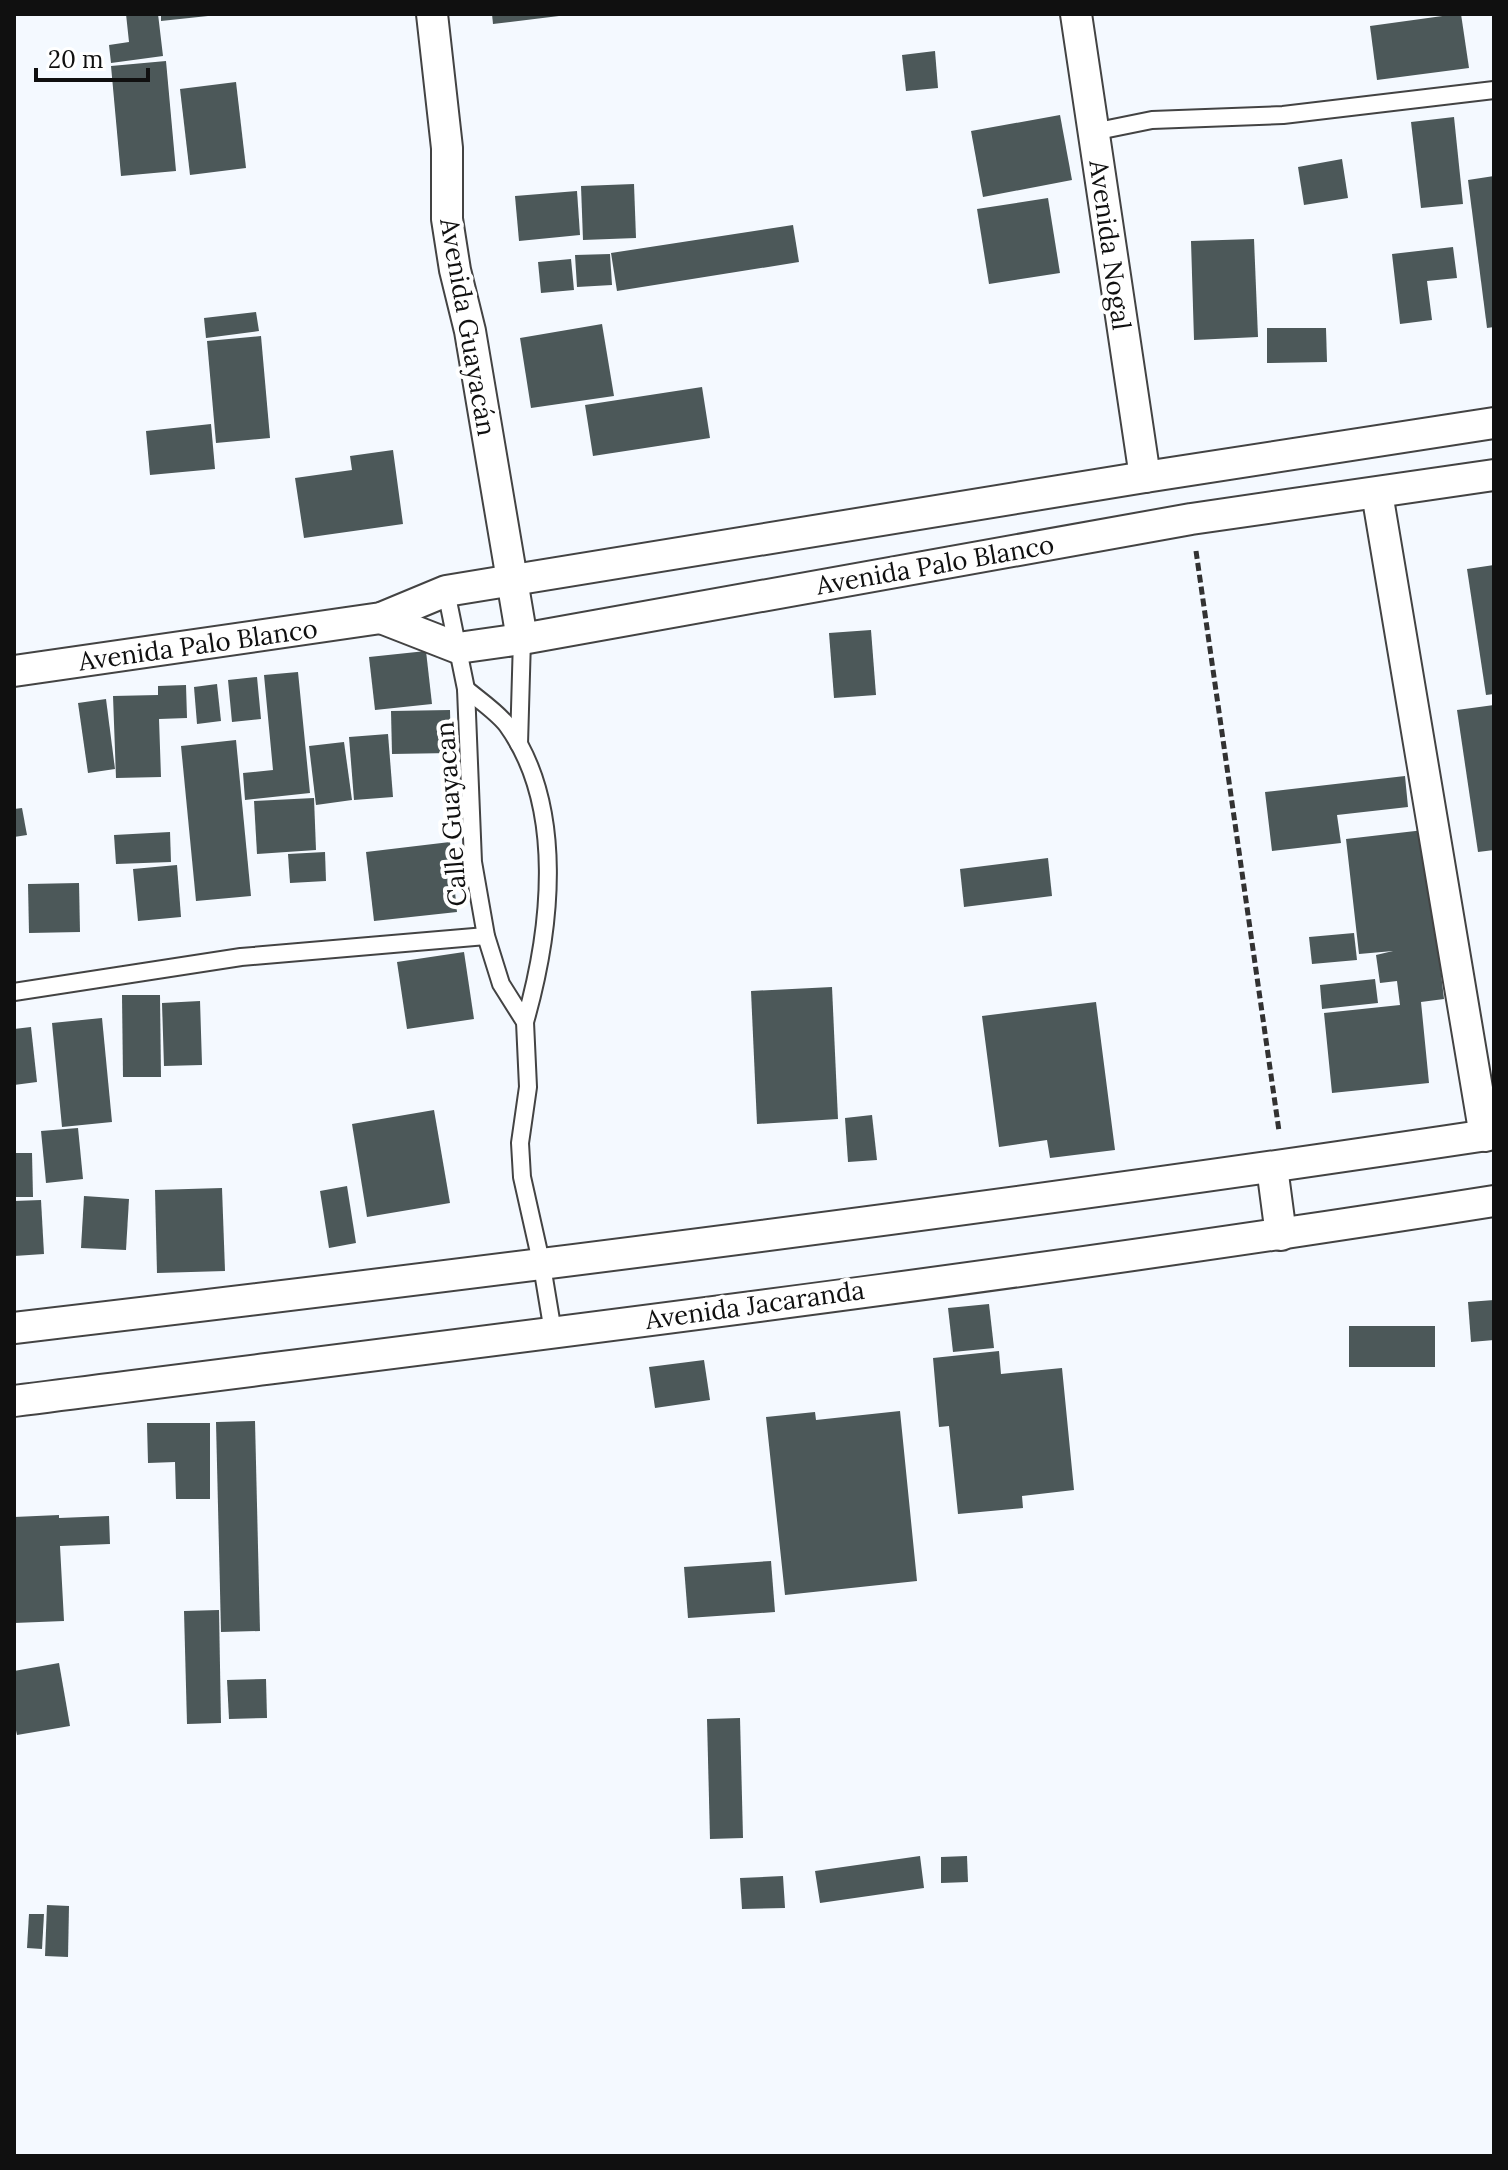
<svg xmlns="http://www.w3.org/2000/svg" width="1508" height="2170" viewBox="0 0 1508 2170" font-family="Lora,serif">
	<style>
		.building { fill: #4c5859 }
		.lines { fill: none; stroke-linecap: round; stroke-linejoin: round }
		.lane-casing { stroke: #434343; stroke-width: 20 }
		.street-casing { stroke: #434343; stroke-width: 34 }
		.path { stroke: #323232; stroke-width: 5; stroke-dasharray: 8 4; stroke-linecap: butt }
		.lane { stroke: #fff; stroke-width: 16 }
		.street { stroke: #fff; stroke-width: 30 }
		.labels { text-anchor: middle; stroke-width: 8; stroke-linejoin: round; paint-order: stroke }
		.street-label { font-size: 26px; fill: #101010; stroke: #fff }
	</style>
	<rect width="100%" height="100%" fill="#f4f9ff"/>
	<g class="building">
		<polygon points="126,14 158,14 163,56 111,63 109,45 129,42"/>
		<polygon points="161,14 208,14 208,16 161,21"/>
		<polygon points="492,14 559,14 559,16 493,24"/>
		<polygon points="1457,14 1461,14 1469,68 1377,80 1370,26"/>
		<polygon points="935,51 938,88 906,91 902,55"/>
		<polygon points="166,61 176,171 121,176 111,66"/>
		<polygon points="236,82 246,168 190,175 180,89"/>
		<polygon points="1060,115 1072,180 983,197 971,131"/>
		<polygon points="1454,117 1463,204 1421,208 1411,122"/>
		<polygon points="1342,159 1348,198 1304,205 1298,167"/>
		<polygon points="1494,176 1494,327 1487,328 1468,180"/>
		<polygon points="634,184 636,238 583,240 581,186"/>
		<polygon points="577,191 580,235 519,241 515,196"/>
		<polygon points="1048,198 1060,273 989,284 977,209"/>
		<polygon points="793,225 799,262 617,291 611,253"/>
		<polygon points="1254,239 1258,337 1194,340 1191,241"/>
		<polygon points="1453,247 1457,278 1427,281 1432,320 1400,324 1392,254"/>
		<polygon points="610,254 612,285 577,287 575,255"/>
		<polygon points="571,259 574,290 541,293 538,262"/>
		<polygon points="256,312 259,331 206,338 204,318"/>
		<polygon points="602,324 614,396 531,408 520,338"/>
		<polygon points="1267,328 1326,328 1327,362 1267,363"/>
		<polygon points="261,336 270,438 216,443 207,341"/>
		<polygon points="702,387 710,438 593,456 585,405"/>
		<polygon points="211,424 215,469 150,475 146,431"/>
		<polygon points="393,450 403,524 304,538 295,478 352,470 350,456"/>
		<polygon points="1494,565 1494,694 1486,695 1467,569"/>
		<polygon points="871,630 876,695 834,698 829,633"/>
		<polygon points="426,651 432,704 375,710 369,657"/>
		<polygon points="298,672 310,793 245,800 243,773 273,770 264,675"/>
		<polygon points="257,677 261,719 232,722 228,680"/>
		<polygon points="217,684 221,721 197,724 194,687"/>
		<polygon points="186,685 187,718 159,719 161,777 116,778 113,696 158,695 158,686"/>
		<polygon points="106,699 115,769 88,773 78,703"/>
		<polygon points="1494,705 1494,850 1478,852 1457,710"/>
		<polygon points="450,710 451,753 392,754 391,711"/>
		<polygon points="388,734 393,797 354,800 349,737"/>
		<polygon points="236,740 251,896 196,901 181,746"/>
		<polygon points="344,742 352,800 316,805 309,746"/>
		<polygon points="1405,776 1408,807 1337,815 1341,843 1272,851 1265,792"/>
		<polygon points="314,798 316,850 257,854 254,801"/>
		<polygon points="22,808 27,835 14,837 14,809"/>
		<polygon points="1424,830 1444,999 1421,1002 1429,1083 1332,1093 1324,1013 1400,1005 1397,981 1380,983 1376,955 1393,951 1359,954 1346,839"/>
		<polygon points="170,832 171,862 116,864 114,835"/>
		<polygon points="450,842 457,912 374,921 366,852"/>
		<polygon points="325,852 326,881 290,883 288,854"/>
		<polygon points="1048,858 1052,896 964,907 960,869"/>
		<polygon points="177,865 181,917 138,921 133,869"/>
		<polygon points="79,883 80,932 29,933 28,884"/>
		<polygon points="1354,933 1357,960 1312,964 1309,937"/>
		<polygon points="464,952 474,1019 407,1029 397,962"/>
		<polygon points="1375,979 1378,1003 1322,1009 1320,985"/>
		<polygon points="832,987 838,1119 757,1124 751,991"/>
		<polygon points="122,995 160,995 161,1077 123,1077"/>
		<polygon points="200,1001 202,1065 164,1066 162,1003"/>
		<polygon points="1096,1002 1115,1150 1050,1158 1047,1140 999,1147 982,1016"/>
		<polygon points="102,1018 112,1122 62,1127 52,1023"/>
		<polygon points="31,1027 37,1082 14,1085 14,1029"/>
		<polygon points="434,1110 450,1203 367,1217 352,1124"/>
		<polygon points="872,1115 877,1160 848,1162 845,1118"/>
		<polygon points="78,1128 83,1179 46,1183 41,1131"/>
		<polygon points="14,1153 32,1153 33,1197 14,1197"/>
		<polygon points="347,1186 356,1243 329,1248 320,1191"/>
		<polygon points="222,1188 225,1271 157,1273 155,1190"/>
		<polygon points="84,1196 129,1199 126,1250 81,1248"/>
		<polygon points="41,1200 44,1254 14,1256 14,1201"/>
		<polygon points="1494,1300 1494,1340 1471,1342 1468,1302"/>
		<polygon points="989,1304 994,1348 953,1352 948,1308"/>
		<rect x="1349" y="1326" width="86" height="41"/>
		<polygon points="999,1351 1001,1374 1062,1368 1074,1490 1022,1496 1023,1508 958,1514 949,1426 939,1427 933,1358"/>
		<polygon points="704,1360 710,1400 655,1408 649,1367"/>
		<polygon points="900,1411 917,1581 785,1595 766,1417 815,1412 816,1420"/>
		<polygon points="255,1421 260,1631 221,1632 216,1422"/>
		<polygon points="147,1423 210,1423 210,1499 176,1499 175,1462 148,1463"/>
		<polygon points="59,1515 59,1518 109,1516 110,1544 60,1546 64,1621 14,1623 14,1517"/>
		<polygon points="771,1561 775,1612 688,1618 684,1567"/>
		<polygon points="219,1610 221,1723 187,1724 184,1611"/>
		<polygon points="59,1663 70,1726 17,1735 14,1721 14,1671"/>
		<polygon points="266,1679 267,1718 229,1719 227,1680"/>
		<polygon points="740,1718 743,1838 710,1839 707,1719"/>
		<polygon points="920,1856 924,1888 820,1903 815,1871"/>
		<polygon points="967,1856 968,1882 941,1883 941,1857"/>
		<polygon points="783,1876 785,1908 742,1909 740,1878"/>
		<polygon points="47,1905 69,1906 68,1957 45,1956"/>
		<polygon points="29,1914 44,1914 42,1949 27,1948"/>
	</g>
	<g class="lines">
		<g class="lane-casing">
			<g id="lane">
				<polyline points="1093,132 1152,120 1283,115 1494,90"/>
				<polyline points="446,591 466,689 473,862 486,936 501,984 525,1022 528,1087 520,1143 522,1177 542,1266 553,1332"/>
				<path d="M 466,689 C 479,700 497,712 507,725 C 566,807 551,931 525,1022"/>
				<polyline points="519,744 522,639"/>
				<polyline points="14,992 241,957 486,936"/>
			</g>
		</g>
		<g class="street-casing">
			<g id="street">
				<polyline points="432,14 447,148 447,219 455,270 470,331 522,639"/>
				<polyline points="1076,14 1145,477"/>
				<polyline points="1377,493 1485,1136"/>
				<polyline points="381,618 458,648 522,639 1191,519 1494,475"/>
				<polyline points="14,671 381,618 446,591 1145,477 1494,423"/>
				<polyline points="1272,1167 1281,1235"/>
				<path d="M 14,1328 C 508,1270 1002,1208 1494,1134"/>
				<path d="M 14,1401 C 508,1338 1002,1279 1494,1201"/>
			</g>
		</g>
		<polyline class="path" points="1196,551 1279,1131"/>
		<use href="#lane" class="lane"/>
		<use href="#street" class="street"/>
	</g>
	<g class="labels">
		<g class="street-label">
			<text transform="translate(1110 245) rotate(82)" y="9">Avenida Nogal</text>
			<text transform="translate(468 327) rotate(80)" y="9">Avenida Guayacán</text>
			<text transform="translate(935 565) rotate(-10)" y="9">Avenida Palo Blanco</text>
			<text transform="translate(198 645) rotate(-8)" y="9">Avenida Palo Blanco</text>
			<text transform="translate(451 814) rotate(-94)" y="9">Calle Guayacan</text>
			<text transform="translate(755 1305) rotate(-8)" y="9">Avenida Jacaranda</text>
		</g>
	</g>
	<rect width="1508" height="2170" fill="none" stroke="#101010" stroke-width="32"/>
	<path d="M36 68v12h112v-12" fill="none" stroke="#101010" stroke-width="4"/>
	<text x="48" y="68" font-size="24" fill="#101010" stroke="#ffffff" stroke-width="6" paint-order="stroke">20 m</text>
</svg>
